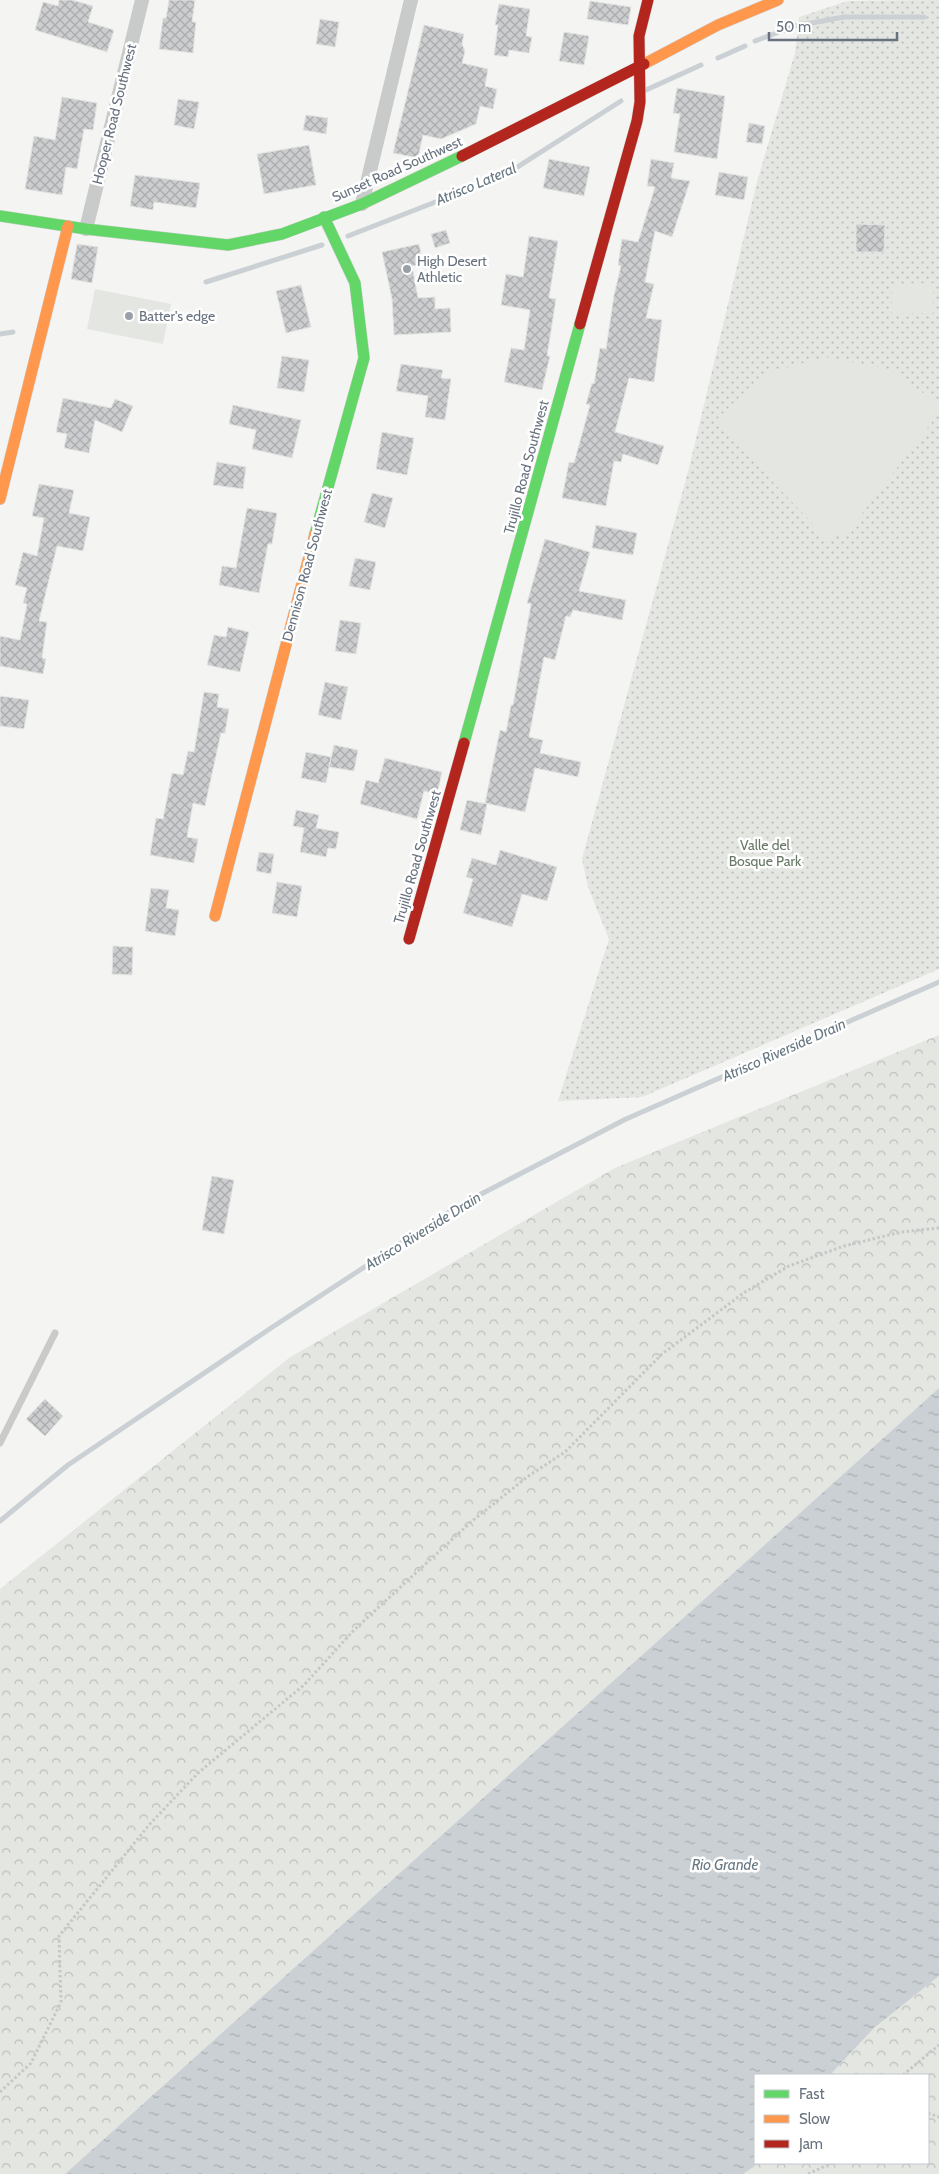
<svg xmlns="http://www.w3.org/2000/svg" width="939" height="2174" viewBox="0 0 939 2174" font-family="Cabin,sans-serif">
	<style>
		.forest { fill: url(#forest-crowns) }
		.park { fill: url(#park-dots) }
		.garden { fill: #e4e6e2 }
		.water { fill: url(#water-ripples) }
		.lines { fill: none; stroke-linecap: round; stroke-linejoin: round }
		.stream { stroke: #cad0d3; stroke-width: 5 }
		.building { fill: url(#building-cross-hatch); stroke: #e4e4e3 }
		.fast-casing { stroke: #d0d1d1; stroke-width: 12 }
		.slow-casing { stroke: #d0d1d1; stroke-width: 12 }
		.jam-casing { stroke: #d0d1d1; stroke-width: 12 }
		.path { stroke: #c7c7c8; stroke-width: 3; stroke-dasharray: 2.5 2.5; stroke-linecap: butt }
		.lane { stroke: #c9caca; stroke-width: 7 }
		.street { stroke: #c9caca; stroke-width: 14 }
		.fast { stroke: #63d668; stroke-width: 11 }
		.slow { stroke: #ff974d; stroke-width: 11 }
		.jam { stroke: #b3261e; stroke-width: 11 }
		.poi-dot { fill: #99a0a8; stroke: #fff; stroke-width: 2 }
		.labels { text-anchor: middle; stroke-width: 5; stroke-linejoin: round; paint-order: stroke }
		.street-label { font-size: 14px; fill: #68727f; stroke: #fff }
		.poi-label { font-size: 14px; fill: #68727f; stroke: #fff; text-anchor: start }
		.park-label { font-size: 14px; fill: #677866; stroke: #fff }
		.water-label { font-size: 15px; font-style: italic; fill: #697983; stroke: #fff }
	</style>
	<defs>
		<pattern id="forest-crowns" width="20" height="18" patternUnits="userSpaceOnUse" patternTransform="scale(1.25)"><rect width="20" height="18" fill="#e4e6e2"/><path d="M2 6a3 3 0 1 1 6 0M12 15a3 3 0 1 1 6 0" fill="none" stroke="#bdbfbc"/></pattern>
		<pattern id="park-dots" width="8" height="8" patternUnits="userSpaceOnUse" patternTransform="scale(1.25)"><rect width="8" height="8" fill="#e4e6e2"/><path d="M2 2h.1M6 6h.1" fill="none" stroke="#bdbfbc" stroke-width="1.8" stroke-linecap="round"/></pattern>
		<pattern id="water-ripples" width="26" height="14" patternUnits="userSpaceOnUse" patternTransform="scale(1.25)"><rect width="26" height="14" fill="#cad0d3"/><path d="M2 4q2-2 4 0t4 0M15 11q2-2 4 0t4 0" fill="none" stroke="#a8adb0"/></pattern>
		<pattern id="building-cross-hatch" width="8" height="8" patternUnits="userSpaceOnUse" patternTransform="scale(1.25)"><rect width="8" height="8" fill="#cccdce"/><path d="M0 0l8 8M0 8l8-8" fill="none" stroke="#a9abac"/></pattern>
	</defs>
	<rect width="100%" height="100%" fill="#f4f4f3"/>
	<g class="forest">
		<polygon points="939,1035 939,1388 65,2174 0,2174 0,1589 289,1358 615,1168"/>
		<polygon points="939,1976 939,2174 743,2174 759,2163 928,2163 928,2075 830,2075 874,2028"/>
	</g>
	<polygon class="park" points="939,0 939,969 642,1097 558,1101 609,939 588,887 582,859 688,472 757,182 795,53 799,17 848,1"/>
	<g class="garden">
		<polygon points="933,283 933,313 892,314 892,284"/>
		<polygon points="95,289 171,304 163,344 87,329"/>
		<polygon points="825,357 889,369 939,404 939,413 848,532 827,539 715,421 763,374"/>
	</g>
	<polygon class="water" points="939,1388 939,1976 874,2028 830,2075 755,2075 755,2163 759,2163 743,2174 65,2174"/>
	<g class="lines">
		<g class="stream">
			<polyline points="755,41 795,26 844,17 924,17"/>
			<polyline points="718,58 745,46"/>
			<polyline points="646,90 701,65"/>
			<polyline points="348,236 505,175 621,101"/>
			<polyline points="206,282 322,245"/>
			<polyline points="0,334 13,332"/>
			<polyline points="0,1521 68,1465 271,1328 458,1206 626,1119 939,982"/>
		</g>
	</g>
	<g class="building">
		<polygon points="59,0 72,0 93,6 88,22 114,30 107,52 35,30 43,2 58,6"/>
		<polygon points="169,0 195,0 192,22 196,22 193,53 159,49 163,18 166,18"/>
		<polygon points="590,1 631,7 628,25 587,19"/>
		<polygon points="499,4 530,9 526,36 532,37 529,53 509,50 508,57 494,55 498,25 495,25"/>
		<polygon points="320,19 339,22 335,47 316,44"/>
		<polygon points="424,25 464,34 462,44 465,51 462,63 488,69 485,86 497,89 493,109 480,106 476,124 441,139 423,135 418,158 393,153"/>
		<polygon points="564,32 589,36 584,65 559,61"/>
		<polygon points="677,88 725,96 717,159 674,152 680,114 673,113"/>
		<polygon points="62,97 97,103 93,130 84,129 77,169 66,167 62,195 25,189 34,136 55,140"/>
		<polygon points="178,99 199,102 194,129 174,125"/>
		<polygon points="306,115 328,118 326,134 303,130"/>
		<polygon points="749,123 765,126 762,144 746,142"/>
		<polygon points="309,145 316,185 264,194 257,154"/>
		<polygon points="549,159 590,167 584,196 543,188"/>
		<polygon points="651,159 674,163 671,178 690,181 672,237 655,231 645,282 654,284 646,318 662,320 654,382 629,378 615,432 664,446 658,465 623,454 621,462 614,461 606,506 562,498 569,462 574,463 590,405 586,404 592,383 594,384 600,348 606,349 614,295 621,266 618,265 622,239 638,242 655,187 647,186"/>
		<polygon points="719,172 748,177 744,200 715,195"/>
		<polygon points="135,175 200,183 196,208 154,202 153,210 130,206"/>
		<polygon points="856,224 885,225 884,252 856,252"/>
		<polygon points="446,230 450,243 435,248 431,234"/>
		<polygon points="529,236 558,241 549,298 556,299 547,356 550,356 542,390 504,382 511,348 524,350 530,310 501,305 506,274 523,277"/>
		<polygon points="77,244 98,247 92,283 71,279"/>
		<polygon points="419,244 423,264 412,266 418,298 435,297 435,309 450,308 451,332 394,335 392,299 382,252"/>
		<polygon points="301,285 311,327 286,333 276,291"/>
		<polygon points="282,356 309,360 304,392 277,388"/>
		<polygon points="401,364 443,370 441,378 451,379 445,420 425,417 428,396 396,391"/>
		<polygon points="63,398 111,408 115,399 133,406 122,432 95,420 89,453 64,448 67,434 56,432"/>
		<polygon points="233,405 301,420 292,458 252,449 256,430 229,424"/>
		<polygon points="382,432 414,438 407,475 376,469"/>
		<polygon points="217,462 246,467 243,489 213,485"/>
		<polygon points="39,484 74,490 69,513 90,517 83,551 57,546 39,621 47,622 42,658 46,659 43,674 0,666 0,636 20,640 27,604 23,603 27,588 15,585 23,552 37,556 44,518 32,516"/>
		<polygon points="372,493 393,498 385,528 364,522"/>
		<polygon points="247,508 277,513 272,544 268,544 259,593 219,585 222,566 236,568"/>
		<polygon points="596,525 637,533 633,555 592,548"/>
		<polygon points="545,539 590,552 579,591 626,600 622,620 573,610 570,617 566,616 555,660 544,657 529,737 543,740 540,753 581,762 578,777 535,768 525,812 485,803 500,730 506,732 511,705 513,705 531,604 527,603"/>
		<polygon points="355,558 376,562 370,590 349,586"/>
		<polygon points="340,620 361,623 356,654 335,651"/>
		<polygon points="228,627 249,632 240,672 207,665 214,635 226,637"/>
		<polygon points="325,682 348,687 341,720 318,715"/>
		<polygon points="204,692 219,694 217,707 229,709 225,733 221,733 205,806 193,803 187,837 198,839 194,863 150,855 156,818 163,819 172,773 183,775 188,751 194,752"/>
		<polygon points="0,696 29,700 24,729 0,726"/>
		<polygon points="334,745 358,750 354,771 329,767"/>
		<polygon points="306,752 331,757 326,783 301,778"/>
		<polygon points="385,758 442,772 437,794 424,791 417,819 360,804 366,780 378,783"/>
		<polygon points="467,800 487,804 481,835 460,830"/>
		<polygon points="296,810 319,815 316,828 339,832 336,849 328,848 326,857 300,852 304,828 293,826"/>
		<polygon points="500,850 557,867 547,901 522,894 512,927 463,913 473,879 466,877 472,858 496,865"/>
		<polygon points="259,852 274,854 271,874 256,871"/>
		<polygon points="277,882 302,886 297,917 272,913"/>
		<polygon points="151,888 169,890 166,908 179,910 175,936 145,931"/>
		<polygon points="113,946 133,947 132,975 112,974"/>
		<polygon points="212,1176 234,1180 224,1234 202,1230"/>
		<polygon points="45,1399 63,1416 45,1436 26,1419"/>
	</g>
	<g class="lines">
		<g class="fast-casing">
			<g id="fast">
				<polyline points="0,216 86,229 228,245 282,234 362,204 462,156"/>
				<polyline points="315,534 364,358 355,283 324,217"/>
				<polyline points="464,743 580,324"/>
			</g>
		</g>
		<g class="slow-casing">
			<g id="slow">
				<polyline points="644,64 718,25 778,0"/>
				<polyline points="0,499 68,226"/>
				<polyline points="215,916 315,534"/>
			</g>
		</g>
		<g class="jam-casing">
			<g id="jam">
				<polyline points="462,156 644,64"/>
				<polyline points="580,324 637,121 640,102 639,36 648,0"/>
				<polyline points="409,939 464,743"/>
			</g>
		</g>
		<g class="path">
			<polyline points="903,2075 939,2045"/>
			<polyline points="0,2092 31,2063 61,2002 59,1936 149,1825 198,1773 304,1685 354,1630 471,1522 527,1477 565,1452 662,1354 745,1292 789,1266 844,1246 901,1232 939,1228"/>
			<polyline points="928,2113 939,2117"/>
			<polyline points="808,2174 832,2163"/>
		</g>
		<polyline class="lane" points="0,1443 55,1333"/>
		<g class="street">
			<polyline points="362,204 411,0"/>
			<polyline points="86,229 142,0"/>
		</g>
		<use href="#fast" class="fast"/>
		<use href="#slow" class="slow"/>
		<use href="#jam" class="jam"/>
	</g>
	<g class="poi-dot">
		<circle cx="407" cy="269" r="5"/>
		<circle cx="129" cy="316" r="5"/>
	</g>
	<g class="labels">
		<g class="street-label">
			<text transform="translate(114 114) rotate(-76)" y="5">Hooper Road Southwest</text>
			<text transform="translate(397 169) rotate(-24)" y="5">Sunset Road Southwest</text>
			<text transform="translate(526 467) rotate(-75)" y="5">Trujillo Road Southwest</text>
			<text transform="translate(307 565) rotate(-75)" y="5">Dennison Road Southwest</text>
			<text transform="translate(417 857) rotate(-74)" y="5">Trujillo Road Southwest</text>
		</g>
		<g class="poi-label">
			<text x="417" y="266">High Desert<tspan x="417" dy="16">Athletic</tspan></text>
			<text x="139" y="321">Batter's edge</text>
		</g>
		<g class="park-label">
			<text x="765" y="850">Valle del<tspan x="765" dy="16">Bosque Park</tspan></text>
		</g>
		<g class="water-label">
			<text transform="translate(476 184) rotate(-23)" y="5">Atrisco Lateral</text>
			<text transform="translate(784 1050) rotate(-24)" y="5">Atrisco Riverside Drain</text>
			<text transform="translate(423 1231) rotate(-32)" y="5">Atrisco Riverside Drain</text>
			<text x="725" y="1870">Rio Grande</text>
		</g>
	</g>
	<rect x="754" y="2074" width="175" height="90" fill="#ffffff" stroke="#c3c7cc"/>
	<rect x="764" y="2090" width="25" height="8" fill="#63d668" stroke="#c3c7cc"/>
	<text x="799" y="2099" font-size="15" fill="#68727f">Fast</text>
	<rect x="764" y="2115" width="25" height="8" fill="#ff974d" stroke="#c3c7cc"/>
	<text x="799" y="2124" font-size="15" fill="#68727f">Slow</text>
	<rect x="764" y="2140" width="25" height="8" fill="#b3261e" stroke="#c3c7cc"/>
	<text x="799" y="2149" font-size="15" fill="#68727f">Jam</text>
	<path d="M769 32v8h128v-8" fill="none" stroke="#68727f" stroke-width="2.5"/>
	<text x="776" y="32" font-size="15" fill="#68727f" stroke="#ffffff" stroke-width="4" paint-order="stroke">50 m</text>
</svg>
